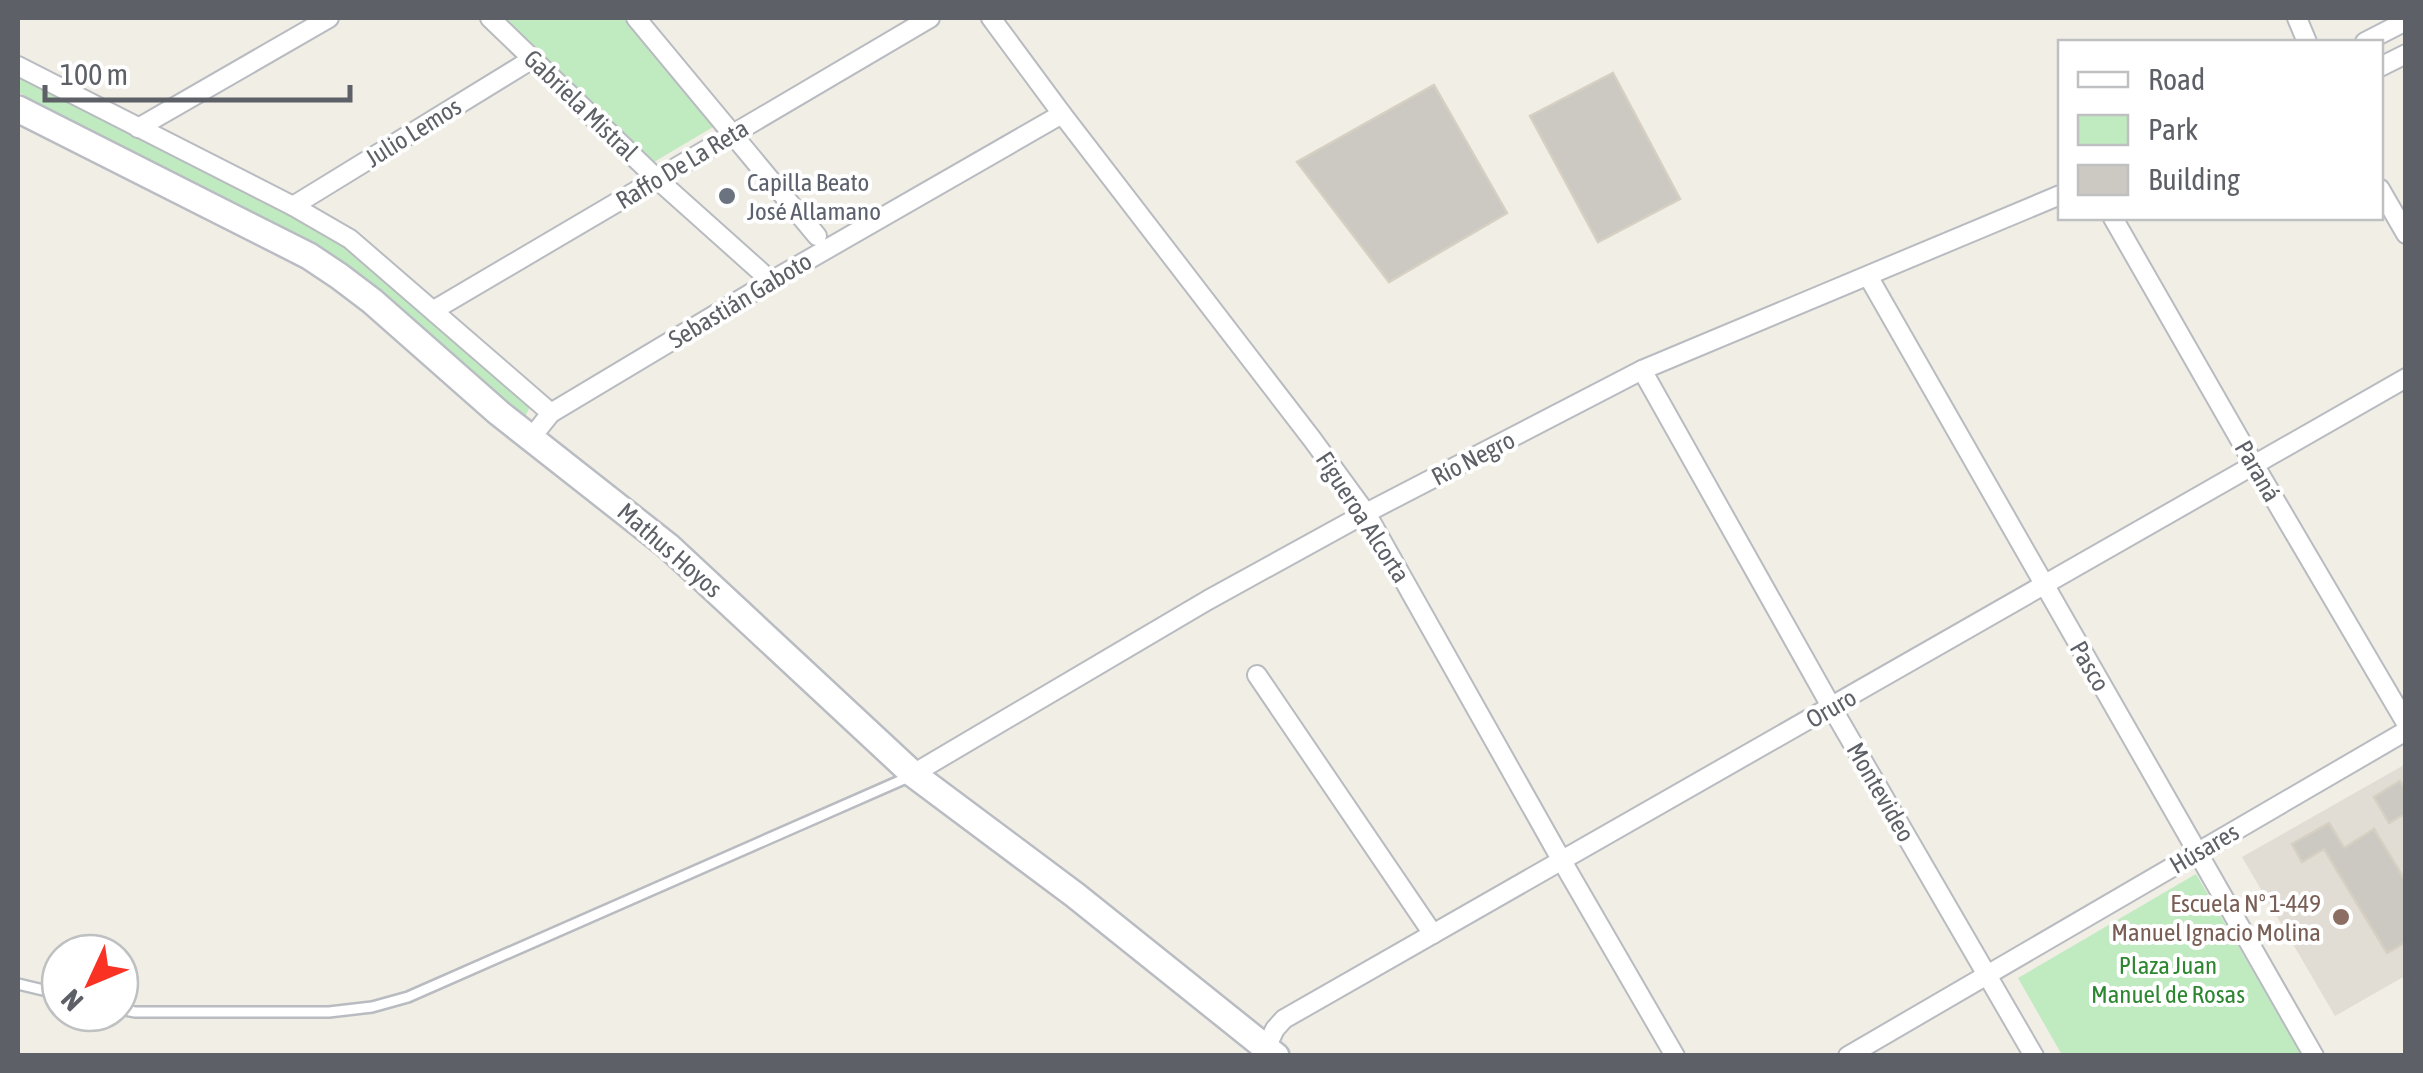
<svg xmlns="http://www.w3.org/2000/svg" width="2423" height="1073" viewBox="0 0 2423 1073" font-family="'Asap Condensed',sans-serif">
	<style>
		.education { fill: #e1ddd4 }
		.green { fill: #c0eac0 }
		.building { fill: #ccc8c2; stroke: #d6d0c3; stroke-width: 2.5 }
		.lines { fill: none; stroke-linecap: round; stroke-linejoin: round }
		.service-casing { stroke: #b8bbc0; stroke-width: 14 }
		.minor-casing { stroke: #b8bbc0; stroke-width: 22 }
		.secondary-casing { stroke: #b9bcc2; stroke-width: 30 }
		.service { stroke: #fff; stroke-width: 9 }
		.minor { stroke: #fff; stroke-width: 18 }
		.secondary { stroke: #fff; stroke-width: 25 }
		.worship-dot { fill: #6b7280; stroke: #fff; stroke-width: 4 }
		.education-dot { fill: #8d6e63; stroke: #fff; stroke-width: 4 }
		.labels { text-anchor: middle; stroke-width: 8; stroke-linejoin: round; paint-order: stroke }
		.street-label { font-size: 25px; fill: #5d6167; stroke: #fff }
		.worship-label { font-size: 25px; fill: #5b616d; stroke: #fff; text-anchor: start }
		.education-label { font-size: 25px; fill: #785e54; stroke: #fff; text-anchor: end }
		.park-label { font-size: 25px; fill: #2d8630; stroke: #fff }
	</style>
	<rect width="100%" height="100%" fill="#f1eee5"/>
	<polygon class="education" points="2404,765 2405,976 2335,1016 2242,857"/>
	<g class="green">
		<polygon points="502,18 623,18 713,127 654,162"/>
		<polygon points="18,73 138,131 350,246 531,404 522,424 314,256 18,92"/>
		<polygon points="2196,874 2302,1055 2062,1055 2018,978"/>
	</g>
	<g class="building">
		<polygon points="1613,73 1680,199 1598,242 1530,116"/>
		<polygon points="1434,85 1507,213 1389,282 1297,162"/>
		<polygon points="2400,781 2406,791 2406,813 2389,823 2374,797"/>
		<polygon points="2329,823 2344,848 2374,829 2406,882 2406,942 2387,953 2324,849 2302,862 2292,844"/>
	</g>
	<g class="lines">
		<g class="service-casing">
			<g id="service">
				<polyline points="18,984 60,994"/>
				<polyline points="120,1009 135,1012 329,1012 372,1007 408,997 911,776"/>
			</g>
		</g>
		<g class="minor-casing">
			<g id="minor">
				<polyline points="490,18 657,179 761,272"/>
				<polyline points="636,18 817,236"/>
				<polyline points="991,18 1062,114 1312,439 1366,513 1562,861 1675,1056"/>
				<polyline points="2297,18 2307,42"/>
				<polyline points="2365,42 2406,21"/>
				<polyline points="18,66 293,206 350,239 551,413"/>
				<polyline points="2380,67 2406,54"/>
				<polyline points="138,128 329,18"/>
				<polyline points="2380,189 2406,234"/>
				<polyline points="293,206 534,58"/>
				<polyline points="2113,218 2255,466 2406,723"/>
				<polyline points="1868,276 2314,1056"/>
				<polyline points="434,310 930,18"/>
				<polyline points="1642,370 1832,708 2034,1056"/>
				<polyline points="531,438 551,413 773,280 1062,114"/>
				<polyline points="1257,675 1433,934"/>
				<polyline points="913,774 1208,600 1366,513 1642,370 2060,195"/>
				<polyline points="1266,1048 1275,1029 1284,1019 2406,378"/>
				<polyline points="1848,1056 2406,731"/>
			</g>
		</g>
		<g class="secondary-casing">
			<polyline id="secondary" points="18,109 309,256 339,276 372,301 499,413 668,546 913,774 1075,895 1276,1056"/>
		</g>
		<use href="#service" class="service"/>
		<use href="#minor" class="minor"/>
		<use href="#secondary" class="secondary"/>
	</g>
	<circle class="worship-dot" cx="727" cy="196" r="10"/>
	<circle class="education-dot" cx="2341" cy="917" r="10"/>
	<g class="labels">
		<g class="street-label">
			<text transform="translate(581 105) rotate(44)" y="9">Gabriela Mistral</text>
			<text transform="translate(413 132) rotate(-32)" y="9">Julio Lemos</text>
			<text transform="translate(682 164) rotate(-31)" y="9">Raffo De La Reta</text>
			<text transform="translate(740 300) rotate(-31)" y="9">Sebastián Gaboto</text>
			<text transform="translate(1473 458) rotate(-27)" y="9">Río Negro</text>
			<text transform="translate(2258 471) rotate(60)" y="9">Paraná</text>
			<text transform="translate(1363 517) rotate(57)" y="9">Figueroa Alcorta</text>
			<text transform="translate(670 550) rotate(41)" y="9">Mathus Hoyos</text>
			<text transform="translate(2090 666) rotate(60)" y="9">Pasco</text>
			<text transform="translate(1831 708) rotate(-30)" y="9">Oruro</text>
			<text transform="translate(1881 792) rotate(60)" y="9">Montevideo</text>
			<text transform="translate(2204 848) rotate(-30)" y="9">Húsares</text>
		</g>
		<g class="worship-label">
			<text x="747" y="191">Capilla Beato<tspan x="747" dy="29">José Allamano</tspan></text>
		</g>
		<g class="education-label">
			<text x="2321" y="912">Escuela Nº 1-449<tspan x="2321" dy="29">Manuel Ignacio Molina</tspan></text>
		</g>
		<g class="park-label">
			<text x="2168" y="974">Plaza Juan<tspan x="2168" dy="29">Manuel de Rosas</tspan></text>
		</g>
	</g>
	<rect width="2423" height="1073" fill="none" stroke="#5d6167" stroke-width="40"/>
	<rect x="2058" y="40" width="325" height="180" fill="#ffffff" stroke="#bec0c2" stroke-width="2.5"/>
	<rect x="2078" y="72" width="50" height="15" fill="#ffffff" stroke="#bec0c2" stroke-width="2.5"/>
	<text x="2148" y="90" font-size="30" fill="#5d6167">Road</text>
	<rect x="2078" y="115" width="50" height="30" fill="#c0eac0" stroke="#bec0c2" stroke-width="2.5"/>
	<text x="2148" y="140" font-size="30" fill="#5d6167">Park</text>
	<rect x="2078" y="165" width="50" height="30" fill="#ccc8c2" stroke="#bec0c2" stroke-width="2.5"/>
	<text x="2148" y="190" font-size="30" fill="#5d6167">Building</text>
	<g transform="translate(90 983) rotate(226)"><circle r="48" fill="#ffffff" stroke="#bec0c2" stroke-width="2.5"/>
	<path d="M0-8L18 38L0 25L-18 38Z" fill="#f93223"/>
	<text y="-15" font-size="28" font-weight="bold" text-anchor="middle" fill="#5d6167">N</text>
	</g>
	<path d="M45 85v15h305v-15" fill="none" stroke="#5d6167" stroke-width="5"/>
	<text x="60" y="85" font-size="30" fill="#5d6167" stroke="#ffffff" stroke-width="8" paint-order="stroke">100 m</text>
</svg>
